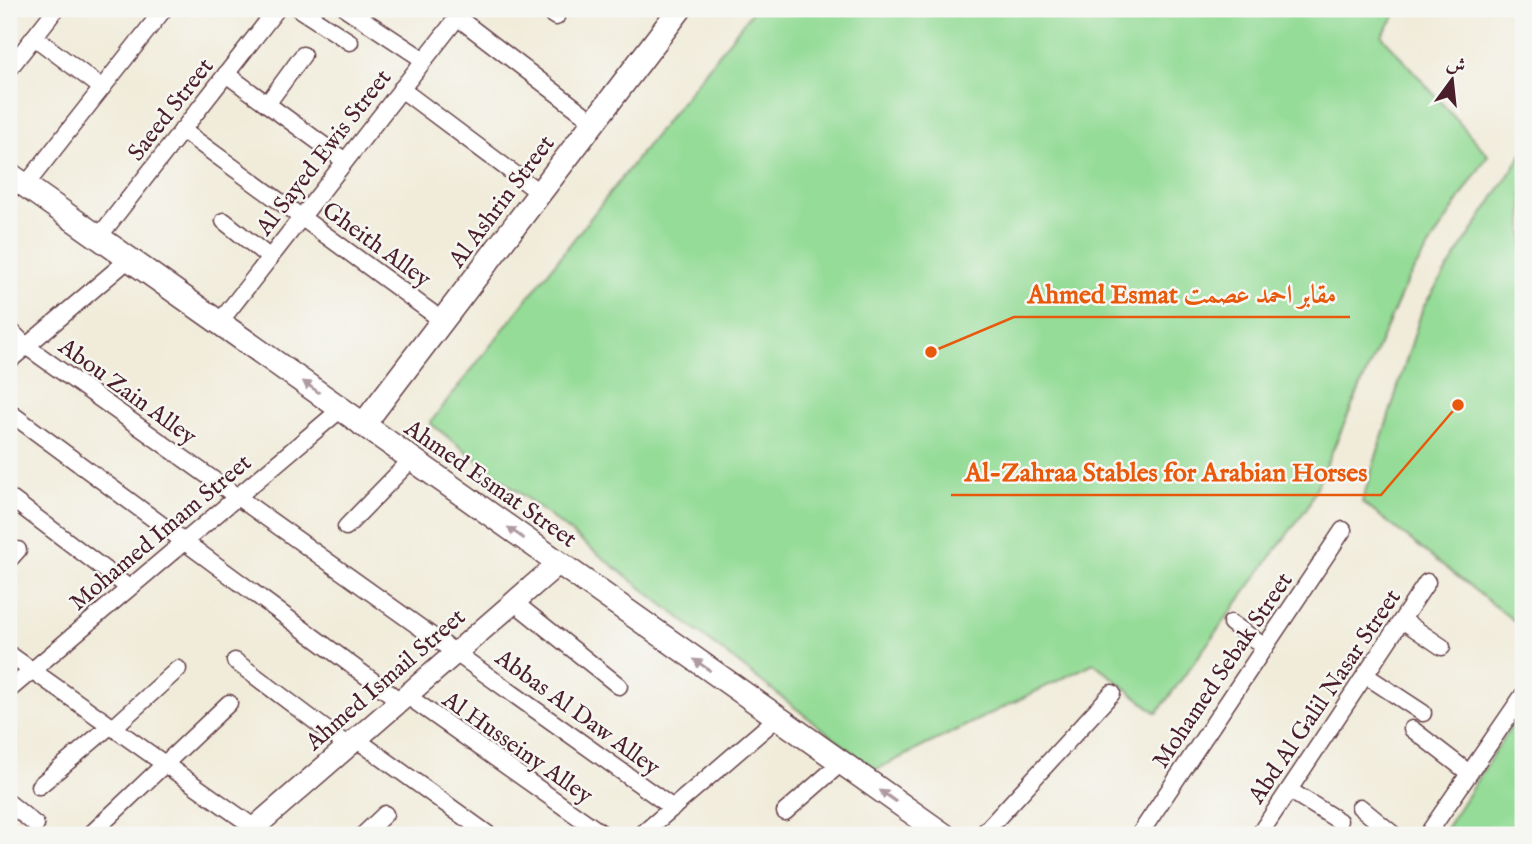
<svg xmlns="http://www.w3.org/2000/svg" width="1532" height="844" viewBox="0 0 1532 844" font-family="'IM FELL English',Amiri,serif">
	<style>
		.green { fill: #94dc97; stroke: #6f7e61; stroke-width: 2 }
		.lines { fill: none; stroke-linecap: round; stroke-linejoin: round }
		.minor-casing { stroke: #633e45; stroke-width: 19 }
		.tertiary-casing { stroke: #633e45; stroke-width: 24 }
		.secondary-casing { stroke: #633e45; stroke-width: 26 }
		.minor { stroke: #fff; stroke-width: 16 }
		.tertiary { stroke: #fff; stroke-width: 21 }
		.secondary { stroke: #fff; stroke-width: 23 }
		.oneway { fill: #ae9aa0 }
		.labels { text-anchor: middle; stroke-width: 5; stroke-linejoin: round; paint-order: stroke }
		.street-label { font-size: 24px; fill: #4a1f2b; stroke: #f6f6f2 }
		.leader { fill: none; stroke: #e8590c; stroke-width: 2.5 }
		.callout-dot { fill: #e8590c; stroke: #f6f6f2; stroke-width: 2.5 }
		.callout-label { font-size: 26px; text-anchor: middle; font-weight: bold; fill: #e8590c; stroke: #f6f6f2; stroke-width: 5; stroke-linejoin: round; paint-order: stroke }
	</style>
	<rect width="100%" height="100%" fill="#f6f6f2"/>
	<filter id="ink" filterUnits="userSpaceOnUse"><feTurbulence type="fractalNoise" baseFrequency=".0143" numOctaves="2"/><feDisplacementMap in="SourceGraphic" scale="14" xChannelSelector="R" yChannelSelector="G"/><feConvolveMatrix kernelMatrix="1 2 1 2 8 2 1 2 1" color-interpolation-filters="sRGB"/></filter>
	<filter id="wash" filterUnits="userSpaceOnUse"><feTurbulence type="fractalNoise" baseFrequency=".00686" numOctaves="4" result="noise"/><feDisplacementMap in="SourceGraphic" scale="28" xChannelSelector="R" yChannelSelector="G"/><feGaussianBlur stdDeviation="1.57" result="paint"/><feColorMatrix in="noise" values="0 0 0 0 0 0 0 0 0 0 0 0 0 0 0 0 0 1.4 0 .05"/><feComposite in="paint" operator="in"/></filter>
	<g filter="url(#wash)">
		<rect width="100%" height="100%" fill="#f1ecda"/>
		<g class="green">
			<polygon points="754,9 1399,9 1382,36 1488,155 1407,281 1308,506 1157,713 1094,663 875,770 430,423"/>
			<polygon points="1523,153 1523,628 1362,502 1423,307"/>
			<polygon points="1523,708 1523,835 1442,835"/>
		</g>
	</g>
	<g filter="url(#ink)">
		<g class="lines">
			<g class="minor-casing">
				<g id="minor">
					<polyline points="299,9 350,42"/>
					<polyline points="347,9 424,60"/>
					<polyline points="544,9 556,17"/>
					<polyline points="457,17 594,122"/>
					<polyline points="34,37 102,88"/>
					<polyline points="9,69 56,9"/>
					<polyline points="226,74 345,161"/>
					<polyline points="401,89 540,193"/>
					<polyline points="267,104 303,55"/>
					<polyline points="182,130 443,321"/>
					<polyline points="25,186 164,9"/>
					<polyline points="224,221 270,258"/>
					<polyline points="98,238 277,9"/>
					<polyline points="219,323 464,9"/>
					<polyline points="9,329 26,346 673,808"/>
					<polyline points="9,361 129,259"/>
					<polyline points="9,412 400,701"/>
					<polyline points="9,497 129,588"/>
					<polyline points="346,527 412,459"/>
					<polyline points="9,560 18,550"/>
					<polyline points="515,603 619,686"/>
					<polyline points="1402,620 1442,647"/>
					<polyline points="1231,623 1265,647"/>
					<polyline points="9,654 265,835"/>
					<polyline points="235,661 348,746"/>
					<polyline points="1365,675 1423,713"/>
					<polyline points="9,690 341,409"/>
					<polyline points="406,695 604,835"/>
					<polyline points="113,728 178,669"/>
					<polyline points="1412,729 1469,773"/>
					<polyline points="356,739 489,835"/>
					<polyline points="39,786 110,726"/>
					<polyline points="1289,790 1339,821"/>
					<polyline points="9,803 36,825"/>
					<polyline points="1360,807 1394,835"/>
					<polyline points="785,812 841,763"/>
					<polyline points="90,835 229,703"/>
					<polyline points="363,835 385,814"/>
					<polyline points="641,835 777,718"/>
					<polyline points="982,835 1112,693"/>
					<polyline points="1139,835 1343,530"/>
					<polyline points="1259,835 1427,582"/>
					<polyline points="1427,835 1523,695"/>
				</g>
			</g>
			<g class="tertiary-casing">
				<polyline id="tertiary" points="246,835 559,563"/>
			</g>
			<g class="secondary-casing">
				<g id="secondary">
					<polyline points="9,174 944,835"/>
					<polyline points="363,425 680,9"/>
				</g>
			</g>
			<use href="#minor" class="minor"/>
			<use href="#tertiary" class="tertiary"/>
			<use href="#secondary" class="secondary"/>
		</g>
		<defs><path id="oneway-solid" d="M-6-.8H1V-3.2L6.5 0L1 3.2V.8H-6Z" transform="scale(1.75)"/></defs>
		<g class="oneway">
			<use href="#oneway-solid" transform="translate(311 387) rotate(-145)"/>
			<use href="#oneway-solid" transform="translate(516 533) rotate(-145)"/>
			<use href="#oneway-solid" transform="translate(702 665) rotate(-145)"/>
			<use href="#oneway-solid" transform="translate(888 796) rotate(-145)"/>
		</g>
	</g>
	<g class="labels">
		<g class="street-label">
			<text transform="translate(170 109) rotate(-52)" y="8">Saeed Street</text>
			<text transform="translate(323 152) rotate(-52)" y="8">Al Sayed Ewis Street</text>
			<text transform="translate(501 201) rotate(-53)" y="8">Al Ashrin Street</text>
			<text transform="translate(377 244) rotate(36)" y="8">Gheith Alley</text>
			<text transform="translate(128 391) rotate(36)" y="8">Abou Zain Alley</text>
			<text transform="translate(491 483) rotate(35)" y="8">Ahmed Esmat Street</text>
			<text transform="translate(160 532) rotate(-40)" y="8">Mohamed Imam Street</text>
			<text transform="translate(1222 670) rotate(-56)" y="8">Mohamed Sebak Street</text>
			<text transform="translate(385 679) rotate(-41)" y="8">Ahmed Ismail Street</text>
			<text transform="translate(1324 696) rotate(-56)" y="8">Abd Al Galil Nasar Street</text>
			<text transform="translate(578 712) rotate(36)" y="8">Abbas Al Daw Alley</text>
			<text transform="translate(518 747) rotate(35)" y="8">Al Husseiny Alley</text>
		</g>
	</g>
	<path class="leader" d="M931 352L1014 317H1350M1458 405L1381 495H951"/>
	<g class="callout-dot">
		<circle cx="931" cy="352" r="7"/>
		<circle cx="1458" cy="405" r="7"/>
	</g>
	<g class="callout-label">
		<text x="1182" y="303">Ahmed Esmat مقابر احمد عصمت</text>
		<text x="1166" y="481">Al-Zahraa Stables for Arabian Horses</text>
	</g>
	<rect width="1532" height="844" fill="none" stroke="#f6f6f2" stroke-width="35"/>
	<g transform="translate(1452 80) rotate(15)" stroke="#f6f6f2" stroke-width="5" paint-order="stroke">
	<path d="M0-5L12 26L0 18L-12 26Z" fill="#4a1f2b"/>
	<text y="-10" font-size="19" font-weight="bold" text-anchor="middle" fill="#4a1f2b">ش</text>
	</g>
</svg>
